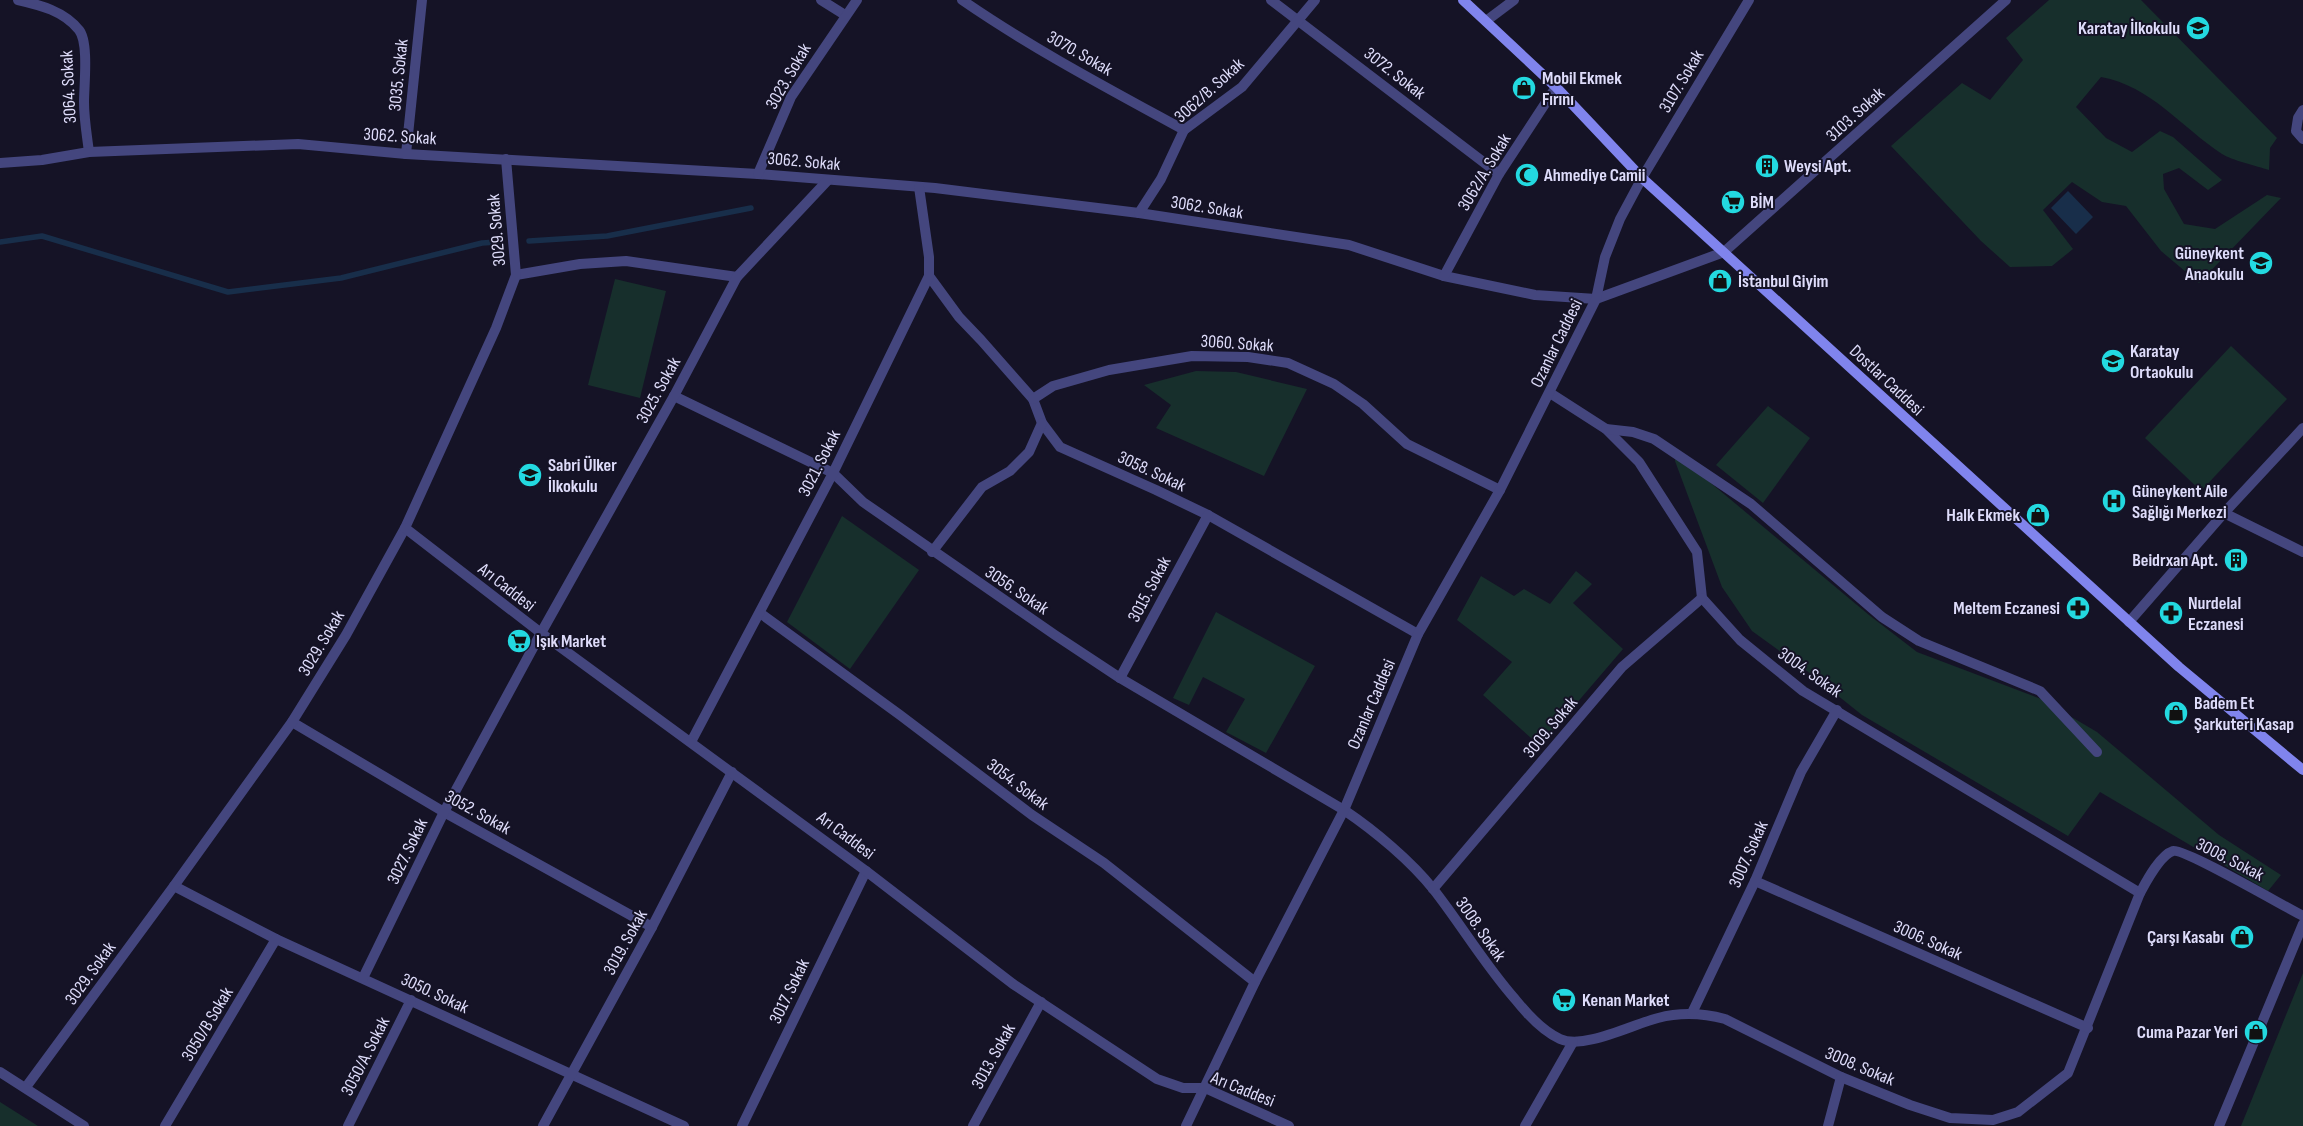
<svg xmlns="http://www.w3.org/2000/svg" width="2303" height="1126" viewBox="0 0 2303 1126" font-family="'Sofia Sans Condensed',sans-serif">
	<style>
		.green { fill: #172f2c }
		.water { fill: #182e4a }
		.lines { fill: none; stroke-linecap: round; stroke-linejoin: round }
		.stream { stroke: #182e4a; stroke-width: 5.5 }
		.minor { stroke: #44467e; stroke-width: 10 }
		.tertiary { stroke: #44467e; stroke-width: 10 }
		.secondary { stroke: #8084ed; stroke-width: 10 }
		.labels { text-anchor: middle; stroke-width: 4; stroke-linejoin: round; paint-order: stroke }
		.poi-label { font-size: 18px; font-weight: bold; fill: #dedcfa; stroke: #151326; text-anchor: start }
		.street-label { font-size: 18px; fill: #dedcfa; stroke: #151326 }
	</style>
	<rect width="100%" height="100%" fill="#151326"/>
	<g class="green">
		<path d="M 2049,0 L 2141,0 L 2277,138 L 2270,148 L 2269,170 C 2257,166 2231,160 2222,154 C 2181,127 2151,86 2101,77 L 2076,107 L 2106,138 L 2132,152 L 2160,131 L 2173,137 L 2222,180 L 2208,190 L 2179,168 L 2163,174 L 2164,189 L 2184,224 L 2215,229 L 2267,195 L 2281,198 L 2199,283 L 2161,251 L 2126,206 L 2102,202 L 2072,182 L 2043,210 L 2073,249 L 2052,266 L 2010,267 L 1981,241 L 1891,146 L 1962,83 L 1990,100 L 2023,60 L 2006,38 Z"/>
		<polygon points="615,279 666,291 640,398 588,385"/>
		<polygon points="2231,346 2287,399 2201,491 2145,438"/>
		<polygon points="1196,371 1236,372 1307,389 1264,476 1156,428 1171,405 1144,385"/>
		<polygon points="1768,406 1810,438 1763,503 1716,465"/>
		<polygon points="1676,454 1869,615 1917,652 2041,699 2097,732 2219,835 2281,875 2268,891 2100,792 2068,836 1862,715 1807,671 1752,631 1722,587 1675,461"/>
		<polygon points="842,516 919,570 850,669 787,622"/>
		<polygon points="1576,571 1592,584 1573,603 1623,649 1540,746 1483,695 1512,662 1457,620 1481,576 1514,596 1524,589 1550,604"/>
		<polygon points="1216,612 1315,666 1266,753 1226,732 1245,699 1203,677 1189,705 1173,698"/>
		<polygon points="2303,973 2303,1126 2241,1126"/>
		<polygon points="0,1102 38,1126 0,1126"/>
	</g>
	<polygon class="water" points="2068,191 2093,217 2076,234 2051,208"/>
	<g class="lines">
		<g class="stream">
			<polyline points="529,241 607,236 751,208"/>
			<polyline points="0,242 42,236 228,292 341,278 482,243 497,242"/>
		</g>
		<g class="minor">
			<path d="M 18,0 C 40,5 64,11 79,30 C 89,42 84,86 84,102 C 84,119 87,136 89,152"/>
			<polyline points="821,0 845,15"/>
			<path d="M 962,0 C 1033,49 1109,89 1184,130"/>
			<polyline points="1271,0 1499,174"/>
			<polyline points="1486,21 1514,0"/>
			<polyline points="2303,110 2298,118 2296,131 2303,139"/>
			<polyline points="406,154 422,0"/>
			<polyline points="0,163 42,160 89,152 298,144 406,154 758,174 935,188 1139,213 1349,245 1444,276 1535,295 1596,299 1724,252 2006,0"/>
			<polyline points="758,174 791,97 857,0"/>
			<polyline points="1642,178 1749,0"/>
			<polyline points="1139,213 1161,179 1184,130 1242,87 1315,0"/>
			<polyline points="516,275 580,264 626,261 737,277"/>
			<polyline points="929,276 959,317 981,340 1033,399 1042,423 1060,447 1156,490 1208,515 1418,634"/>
			<polyline points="1444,276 1499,174 1556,87"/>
			<polyline points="1550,393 1606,429 1639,462 1697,552 1702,598 1740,640 1803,691 2140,893"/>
			<path d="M 674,396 L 833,473 L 863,502 L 1055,635 L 1120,678 L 1344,810 C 1375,831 1411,861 1434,890 C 1462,926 1485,965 1515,999 C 1527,1014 1542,1031 1560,1039 C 1584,1050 1633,1024 1658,1018 C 1681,1012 1702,1013 1725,1019 L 1841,1077 L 1910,1105 L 1950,1118 L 1993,1120 L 2018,1112 L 2068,1073 L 2140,893 C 2146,882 2160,855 2173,851 C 2184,848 2285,907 2303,916"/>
			<polyline points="1033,399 1053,386 1109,370 1192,356 1248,357 1288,363 1334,384 1363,404 1407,444 1500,490"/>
			<polyline points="1606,429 1633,432 1654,439 1751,504 1882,617 1919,641 2040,691 2097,752"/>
			<polyline points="2224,513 2303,552"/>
			<polyline points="932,552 982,487 1010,471 1029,452 1042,423"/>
			<polyline points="760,613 900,715 1032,815 1104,863 1255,982"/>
			<polyline points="2129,622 2224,513 2303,428"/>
			<polyline points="1120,678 1208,515"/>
			<polyline points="292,722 444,812 652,927"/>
			<polyline points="691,742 833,473 929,276 929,257 919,187"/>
			<polyline points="1755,881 2088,1028"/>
			<polyline points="174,886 276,939 684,1126"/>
			<polyline points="1433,889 1622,667 1702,598"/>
			<polyline points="363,978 444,812 541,633 674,396 737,277 828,180"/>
			<polyline points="1692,1013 1755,881 1801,772 1837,710"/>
			<polyline points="26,1087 174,886 292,722 346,635 405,528 496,328 516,275 506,159"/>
			<polyline points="165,1126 276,939"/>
			<polyline points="348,1126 411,1000"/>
			<polyline points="543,1126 652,927 732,772"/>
			<polyline points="742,1126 866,871"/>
			<polyline points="973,1126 1041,1002"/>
			<polyline points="1525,1126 1573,1042"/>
			<polyline points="1828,1126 1841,1077"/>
		</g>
		<g class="tertiary">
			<polyline points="405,528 541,633 866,871 1013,984 1157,1079 1183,1088 1205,1088 1289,1126"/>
			<polyline points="0,1072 84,1126"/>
			<polyline points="1186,1126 1255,982 1344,810 1418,634 1500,490 1596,299 1605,257 1620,219 1642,178"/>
			<polyline points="2219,1126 2303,924"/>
		</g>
		<polyline class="secondary" points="1463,0 1556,87 1642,178 2179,667 2303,770"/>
	</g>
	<defs>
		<g id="school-disc" transform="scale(1.25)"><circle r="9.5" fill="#23d9e0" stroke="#151326"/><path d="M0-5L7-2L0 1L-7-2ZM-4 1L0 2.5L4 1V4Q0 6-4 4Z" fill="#111"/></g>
		<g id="shop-disc" transform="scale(1.25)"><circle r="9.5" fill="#23d9e0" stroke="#151326"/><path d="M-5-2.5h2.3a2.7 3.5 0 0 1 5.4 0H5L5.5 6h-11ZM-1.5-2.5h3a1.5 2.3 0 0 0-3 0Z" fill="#111"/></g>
		<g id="building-disc" transform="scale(1.25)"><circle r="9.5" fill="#23d9e0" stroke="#151326"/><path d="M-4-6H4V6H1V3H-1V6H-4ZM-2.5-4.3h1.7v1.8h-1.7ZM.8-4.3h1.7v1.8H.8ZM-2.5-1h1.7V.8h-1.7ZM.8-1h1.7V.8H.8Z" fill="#111"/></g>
		<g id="mosque-disc" transform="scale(1.25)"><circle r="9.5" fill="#23d9e0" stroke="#151326"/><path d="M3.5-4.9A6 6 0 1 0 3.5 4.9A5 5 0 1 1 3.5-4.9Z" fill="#111"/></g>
		<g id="supermarket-disc" transform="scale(1.25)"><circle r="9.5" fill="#23d9e0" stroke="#151326"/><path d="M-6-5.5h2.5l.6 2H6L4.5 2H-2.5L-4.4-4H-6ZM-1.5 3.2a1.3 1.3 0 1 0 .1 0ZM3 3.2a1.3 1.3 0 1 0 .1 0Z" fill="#111"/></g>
		<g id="hospital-disc" transform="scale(1.25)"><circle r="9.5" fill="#23d9e0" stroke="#151326"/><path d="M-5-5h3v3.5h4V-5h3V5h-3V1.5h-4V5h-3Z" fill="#111"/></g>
		<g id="pharmacy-disc" transform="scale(1.25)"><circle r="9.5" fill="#23d9e0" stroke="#151326"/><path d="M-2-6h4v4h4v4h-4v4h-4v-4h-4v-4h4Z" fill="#111"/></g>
	</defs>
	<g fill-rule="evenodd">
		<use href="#school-disc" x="2198" y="28"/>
		<use href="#shop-disc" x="1524" y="88"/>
		<use href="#building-disc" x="1767" y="166"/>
		<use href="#mosque-disc" x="1527" y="175"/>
		<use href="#supermarket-disc" x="1733" y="202"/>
		<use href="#school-disc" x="2261" y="263"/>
		<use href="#shop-disc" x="1720" y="281"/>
		<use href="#school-disc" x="2113" y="361"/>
		<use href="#school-disc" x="530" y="475"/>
		<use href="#hospital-disc" x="2114" y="501"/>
		<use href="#shop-disc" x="2038" y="515"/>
		<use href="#building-disc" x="2236" y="560"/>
		<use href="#pharmacy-disc" x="2078" y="608"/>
		<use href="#pharmacy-disc" x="2171" y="613"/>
		<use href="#supermarket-disc" x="519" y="641"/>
		<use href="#shop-disc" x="2176" y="713"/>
		<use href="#shop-disc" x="2242" y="937"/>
		<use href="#supermarket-disc" x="1564" y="1000"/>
		<use href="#shop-disc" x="2256" y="1032"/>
	</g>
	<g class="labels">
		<g class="poi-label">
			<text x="2180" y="34" text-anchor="end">Karatay İlkokulu</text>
			<text x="1542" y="84">Mobil Ekmek<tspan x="1542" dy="21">Fırını</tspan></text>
			<text x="1784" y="172">Weysi Apt.</text>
			<text x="1544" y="181">Ahmediye Camii</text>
			<text x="1750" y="208">BİM</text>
			<text x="2244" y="259" text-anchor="end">Güneykent<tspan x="2244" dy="21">Anaokulu</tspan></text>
			<text x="1738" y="287">İstanbul Giyim</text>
			<text x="2130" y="357">Karatay<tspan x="2130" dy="21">Ortaokulu</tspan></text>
			<text x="548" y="471">Sabri Ülker<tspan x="548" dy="21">İlkokulu</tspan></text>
			<text x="2132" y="497">Güneykent Aile<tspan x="2132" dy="21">Sağlığı Merkezi</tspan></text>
			<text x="2020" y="521" text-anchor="end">Halk Ekmek</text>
			<text x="2218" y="566" text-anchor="end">Beidrxan Apt.</text>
			<text x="2188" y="609">Nurdelal<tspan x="2188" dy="21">Eczanesi</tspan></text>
			<text x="2060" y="614" text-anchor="end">Meltem Eczanesi</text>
			<text x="536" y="647">Işık Market</text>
			<text x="2194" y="709">Badem Et<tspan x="2194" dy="21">Şarkuteri Kasap</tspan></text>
			<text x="2224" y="943" text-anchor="end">Çarşı Kasabı</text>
			<text x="1582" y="1006">Kenan Market</text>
			<text x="2238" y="1038" text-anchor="end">Cuma Pazar Yeri</text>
		</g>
		<g class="street-label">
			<text transform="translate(1080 53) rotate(30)" y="6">3070. Sokak</text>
			<text transform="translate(1395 73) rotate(38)" y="6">3072. Sokak</text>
			<text transform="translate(398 75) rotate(-84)" y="6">3035. Sokak</text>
			<text transform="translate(788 76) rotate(-60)" y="6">3023. Sokak</text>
			<text transform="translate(1681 81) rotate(-59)" y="6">3107. Sokak</text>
			<text transform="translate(68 87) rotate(-93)" y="6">3064. Sokak</text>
			<text transform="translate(1209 90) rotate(-42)" y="6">3062/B. Sokak</text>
			<text transform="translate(1855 114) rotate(-42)" y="6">3103. Sokak</text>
			<text transform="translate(400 136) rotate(4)" y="6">3062. Sokak</text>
			<text transform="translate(804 161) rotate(5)" y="6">3062. Sokak</text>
			<text transform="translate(1484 172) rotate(-59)" y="6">3062/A. Sokak</text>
			<text transform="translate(1207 207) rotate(9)" y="6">3062. Sokak</text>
			<text transform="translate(496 230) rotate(-95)" y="6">3029. Sokak</text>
			<text transform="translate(1237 343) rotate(4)" y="6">3060. Sokak</text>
			<text transform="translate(1556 343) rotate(-64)" y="6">Ozanlar Caddesi</text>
			<text transform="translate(1887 380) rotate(43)" y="6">Dostlar Caddesi</text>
			<text transform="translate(658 390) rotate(-61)" y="6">3025. Sokak</text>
			<text transform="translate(819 463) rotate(-63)" y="6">3021. Sokak</text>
			<text transform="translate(1152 471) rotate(25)" y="6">3058. Sokak</text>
			<text transform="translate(507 587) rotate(38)" y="6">Arı Caddesi</text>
			<text transform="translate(1149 589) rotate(-62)" y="6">3015. Sokak</text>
			<text transform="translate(1017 590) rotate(34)" y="6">3056. Sokak</text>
			<text transform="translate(321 643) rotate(-59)" y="6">3029. Sokak</text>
			<text transform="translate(1810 672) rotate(35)" y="6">3004. Sokak</text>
			<text transform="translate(1371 704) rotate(-67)" y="6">Ozanlar Caddesi</text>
			<text transform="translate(1550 727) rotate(-50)" y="6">3009. Sokak</text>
			<text transform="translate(1018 784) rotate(37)" y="6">3054. Sokak</text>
			<text transform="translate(478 812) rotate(29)" y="6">3052. Sokak</text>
			<text transform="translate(846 835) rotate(37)" y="6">Arı Caddesi</text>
			<text transform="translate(407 851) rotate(-64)" y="6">3027. Sokak</text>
			<text transform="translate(1748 854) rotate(-66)" y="6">3007. Sokak</text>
			<text transform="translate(2230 859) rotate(27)" y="6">3008. Sokak</text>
			<text transform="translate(1481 929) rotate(55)" y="6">3008. Sokak</text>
			<text transform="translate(1928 940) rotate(24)" y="6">3006. Sokak</text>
			<text transform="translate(625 942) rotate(-61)" y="6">3019. Sokak</text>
			<text transform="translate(90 973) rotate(-54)" y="6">3029. Sokak</text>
			<text transform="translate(789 991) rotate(-64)" y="6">3017. Sokak</text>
			<text transform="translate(435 993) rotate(25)" y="6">3050. Sokak</text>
			<text transform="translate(207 1024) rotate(-59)" y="6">3050/B Sokak</text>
			<text transform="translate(365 1056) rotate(-63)" y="6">3050/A. Sokak</text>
			<text transform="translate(993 1056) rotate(-61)" y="6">3013. Sokak</text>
			<text transform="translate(1860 1066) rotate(23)" y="6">3008. Sokak</text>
			<text transform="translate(1243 1089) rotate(22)" y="6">Arı Caddesi</text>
		</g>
	</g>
</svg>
